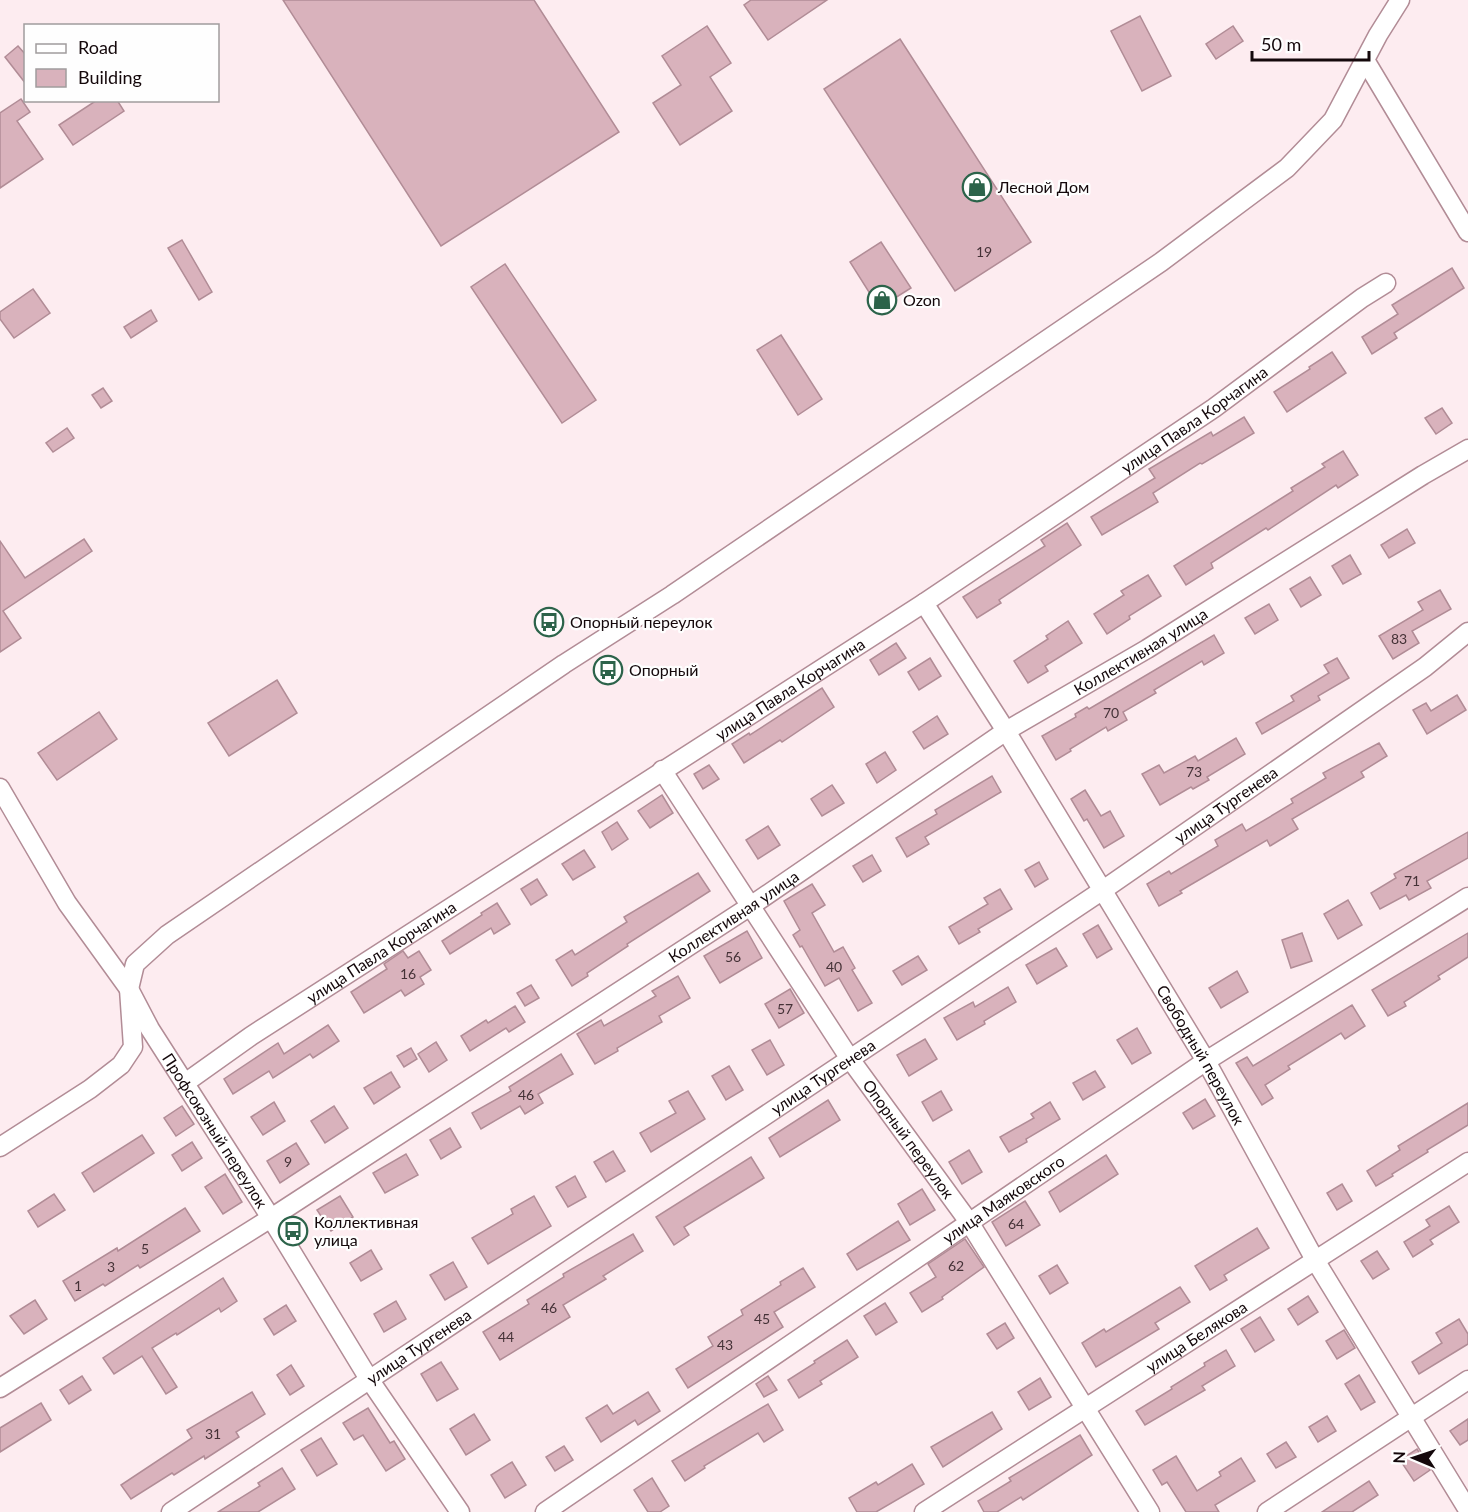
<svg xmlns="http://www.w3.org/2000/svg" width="1468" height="1512" viewBox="0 0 1468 1512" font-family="Lato,sans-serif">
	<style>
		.building { fill: #d9b2bc; stroke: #b18c96; stroke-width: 1.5 }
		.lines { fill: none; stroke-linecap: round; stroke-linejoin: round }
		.minor-casing { stroke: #b28c96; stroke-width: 21 }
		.minor { stroke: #fff; stroke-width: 18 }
		.labels { text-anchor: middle; stroke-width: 4.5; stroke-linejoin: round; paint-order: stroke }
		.number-label { font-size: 14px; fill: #453237 }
		.poi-label { font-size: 16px; fill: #14080b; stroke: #fefefe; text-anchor: start }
		.street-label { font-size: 16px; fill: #14080b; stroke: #fefefe }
	</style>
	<rect width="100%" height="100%" fill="#fdecf0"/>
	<g class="building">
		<polygon points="283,0 534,0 619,132 441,246"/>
		<polygon points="751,0 827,0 768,40 744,5"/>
		<polygon points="1140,16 1171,76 1142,91 1111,31"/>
		<polygon points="707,26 731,63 710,77 732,111 680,145 653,103 681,85 662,56"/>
		<polygon points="1233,26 1243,41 1216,59 1206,44"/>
		<polygon points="900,39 1031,242 955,291 824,89"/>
		<polygon points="18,46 26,55 26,84 5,57"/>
		<polygon points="21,99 30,112 17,121 43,159 0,188 0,113"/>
		<polygon points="97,100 117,100 124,111 73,145 59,125"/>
		<polygon points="182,240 212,292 199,300 168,248"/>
		<polygon points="881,242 911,288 879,308 850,262"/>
		<polygon points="505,264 596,400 562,423 471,287"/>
		<polygon points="1452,268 1464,288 1394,333 1397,338 1372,354 1362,337 1398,314 1392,305"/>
		<polygon points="33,289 50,313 14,338 0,319 0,312"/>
		<polygon points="151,310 157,321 131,338 124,327"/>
		<polygon points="781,335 822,399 798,415 757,350"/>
		<polygon points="1332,352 1346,373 1287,412 1274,392 1310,369 1309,367"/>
		<polygon points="103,388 112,401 101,408 92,395"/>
		<polygon points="1442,408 1452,423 1436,434 1425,418"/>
		<polygon points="1244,417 1254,433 1202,464 1200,463 1153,493 1158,502 1102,535 1091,517 1155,478 1149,469 1211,432 1213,436"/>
		<polygon points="67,428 74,438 53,452 46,443"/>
		<polygon points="1343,451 1358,475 1338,488 1336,485 1268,530 1266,528 1211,563 1213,568 1186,585 1174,566 1293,491 1291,488 1325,467 1322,464"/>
		<polygon points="1067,523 1081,545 999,600 1001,603 977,618 963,597 1045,546 1041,540"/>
		<polygon points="1407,529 1415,543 1389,558 1381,545"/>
		<polygon points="84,539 92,551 3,611 21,638 0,652 0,541 25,578"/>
		<polygon points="1350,555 1361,574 1343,584 1332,566"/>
		<polygon points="1148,575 1161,596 1129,616 1130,619 1107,634 1094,614 1124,595 1121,591"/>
		<polygon points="1310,577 1321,595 1301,607 1290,589"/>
		<polygon points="1440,590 1451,609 1412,631 1419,643 1393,659 1379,636 1423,610 1418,602"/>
		<polygon points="1269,604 1278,620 1255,634 1245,618"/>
		<polygon points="1068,621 1082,643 1045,666 1048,671 1028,683 1014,661 1048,639 1046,636"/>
		<polygon points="1214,635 1224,653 1204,665 1202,661 1154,690 1156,693 1123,712 1127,720 1108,731 1106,727 1070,749 1071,751 1056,760 1042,736 1076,717 1075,714 1087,707 1089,709"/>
		<polygon points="896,643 906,658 879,675 870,660"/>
		<polygon points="930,658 941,676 919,690 908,672"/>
		<polygon points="1337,658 1349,678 1318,696 1320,700 1262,734 1256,723 1294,701 1291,696 1329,673 1324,665"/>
		<polygon points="277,680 297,713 229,756 208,723"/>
		<polygon points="822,688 834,707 782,742 780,740 744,763 732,744 749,733 750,735"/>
		<polygon points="1457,695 1466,710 1427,734 1413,710 1426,703 1431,711"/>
		<polygon points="99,712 117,739 57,780 38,753"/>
		<polygon points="937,716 948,734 924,749 913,732"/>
		<polygon points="1236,738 1245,754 1207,777 1209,780 1193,789 1191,787 1160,805 1142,774 1159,765 1164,773 1195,756 1198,761"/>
		<polygon points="1379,743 1387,756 1361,772 1364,777 1292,819 1298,829 1270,846 1267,840 1180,891 1182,893 1159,906 1147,884 1169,871 1171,874 1218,846 1215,840 1242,824 1246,831 1293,803 1291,799 1326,778 1323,773"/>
		<polygon points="885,752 896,770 877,783 866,764"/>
		<polygon points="709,765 719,779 703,789 694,774"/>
		<polygon points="992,776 1001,792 925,837 929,844 907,857 896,838 937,814 935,810"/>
		<polygon points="832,785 844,803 822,816 811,799"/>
		<polygon points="1085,790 1101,816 1110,811 1124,836 1104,848 1087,819 1084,821 1071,799"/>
		<polygon points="662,795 673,813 650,828 638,811"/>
		<polygon points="617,822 628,839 612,850 602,832"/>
		<polygon points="768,826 780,845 758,859 746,840"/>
		<polygon points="1468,832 1468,858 1427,881 1431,888 1409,900 1406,895 1380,909 1371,893 1396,878 1394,874"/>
		<polygon points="584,850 595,867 573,880 562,864"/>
		<polygon points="872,855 881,871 863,882 853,866"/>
		<polygon points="1039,862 1048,879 1035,887 1025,870"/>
		<polygon points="698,873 710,891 627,944 628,946 587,973 588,976 572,986 556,960 572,950 575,955 627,922 624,917"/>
		<polygon points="537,879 547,895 531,905 521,889"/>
		<polygon points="812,884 825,905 812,913 834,952 843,947 855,968 852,970 872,1003 858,1011 839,978 825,986 802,946 800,947 793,935 800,930 784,901"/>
		<polygon points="1000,889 1012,909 978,929 980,932 959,944 949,927 988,904 984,898"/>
		<polygon points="1348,900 1362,925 1338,939 1324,914"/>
		<polygon points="497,903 510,924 494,934 491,928 450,954 442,941 482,915 481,913"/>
		<polygon points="1098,925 1112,949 1097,958 1083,934"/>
		<polygon points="747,931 762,958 720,983 704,956"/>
		<polygon points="1302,933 1312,961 1291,968 1282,940"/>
		<polygon points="1468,933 1468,957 1438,976 1440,979 1404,1002 1406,1006 1388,1016 1372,990"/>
		<polygon points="1056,948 1067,966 1037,984 1026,965"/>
		<polygon points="403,951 408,958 419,951 431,970 420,977 424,984 405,996 401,990 364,1013 351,992 387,969 384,964"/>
		<polygon points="918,956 927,970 902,985 893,971"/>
		<polygon points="1237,971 1248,992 1221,1008 1209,988"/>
		<polygon points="678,976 690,998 659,1016 662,1022 617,1048 618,1051 595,1064 577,1034 601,1020 604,1026 656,996 652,991"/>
		<polygon points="531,985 539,998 525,1006 517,993"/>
		<polygon points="1008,987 1016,1002 984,1021 985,1024 957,1040 944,1018 973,1002 975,1007"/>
		<polygon points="790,989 804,1013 779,1028 765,1004"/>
		<polygon points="1352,1005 1365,1026 1345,1039 1341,1033 1288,1066 1290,1069 1265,1085 1273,1098 1262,1105 1236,1063 1247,1057 1253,1066"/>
		<polygon points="515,1006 525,1022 509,1032 506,1028 470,1051 461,1036 486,1020 488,1023"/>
		<polygon points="328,1025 339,1041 313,1058 310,1054 273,1078 269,1071 233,1094 224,1079 278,1043 284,1054"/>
		<polygon points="1137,1028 1151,1053 1132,1064 1117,1040"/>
		<polygon points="925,1039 937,1059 909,1076 897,1055"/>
		<polygon points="770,1040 784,1065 767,1075 752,1050"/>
		<polygon points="436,1042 447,1060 429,1072 418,1054"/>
		<polygon points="411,1048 417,1059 404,1067 397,1056"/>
		<polygon points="561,1054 573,1074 538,1094 543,1103 525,1114 520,1106 481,1129 472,1113 511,1091 509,1087"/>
		<polygon points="729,1066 743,1090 726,1100 712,1076"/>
		<polygon points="1095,1071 1105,1087 1083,1100 1073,1083"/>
		<polygon points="391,1072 400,1087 374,1104 364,1088"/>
		<polygon points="688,1091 705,1119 651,1152 640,1133 676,1113 669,1101"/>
		<polygon points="941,1091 952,1110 933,1121 922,1102"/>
		<polygon points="1205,1099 1215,1116 1193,1129 1183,1113"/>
		<polygon points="828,1100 840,1120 780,1157 769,1138"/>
		<polygon points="274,1102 285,1121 263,1135 251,1117"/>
		<polygon points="1050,1102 1060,1119 1026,1139 1027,1142 1009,1152 1000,1137 1034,1118 1031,1114"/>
		<polygon points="1468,1103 1468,1125 1427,1150 1428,1152 1392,1174 1393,1176 1376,1186 1367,1171 1400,1150 1398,1146"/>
		<polygon points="182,1106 194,1124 176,1136 164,1118"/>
		<polygon points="334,1106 348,1128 325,1143 311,1121"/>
		<polygon points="450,1128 461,1147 441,1159 430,1140"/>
		<polygon points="142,1135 154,1153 94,1192 82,1173"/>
		<polygon points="192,1142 202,1158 182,1171 172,1155"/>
		<polygon points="296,1143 309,1164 280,1183 267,1161"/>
		<polygon points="969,1150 982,1172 962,1184 949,1162"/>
		<polygon points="613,1151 625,1171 606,1182 594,1162"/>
		<polygon points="406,1154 418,1175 385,1193 373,1173"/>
		<polygon points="1106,1155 1118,1174 1060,1212 1049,1192"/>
		<polygon points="751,1157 764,1178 684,1227 689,1235 674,1245 656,1217"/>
		<polygon points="225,1174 242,1202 223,1214 205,1187"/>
		<polygon points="575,1176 586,1197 568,1207 556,1187"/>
		<polygon points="1342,1184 1352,1201 1337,1210 1327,1193"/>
		<polygon points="922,1189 935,1210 910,1225 898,1204"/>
		<polygon points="54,1194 65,1210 38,1227 28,1211"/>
		<polygon points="340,1196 353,1217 331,1231 317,1210"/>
		<polygon points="534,1196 551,1226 488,1264 472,1238 513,1214 511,1209"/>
		<polygon points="1025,1201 1040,1225 1006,1246 992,1222"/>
		<polygon points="1449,1206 1459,1222 1430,1240 1433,1244 1413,1257 1404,1242 1430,1226 1426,1220"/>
		<polygon points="185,1208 200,1231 140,1268 138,1265 105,1286 103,1284 75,1301 63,1281 117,1248 118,1251"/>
		<polygon points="898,1221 910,1240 857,1270 847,1254"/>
		<polygon points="1257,1228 1269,1248 1224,1275 1227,1280 1210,1290 1195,1266"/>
		<polygon points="633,1234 643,1251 603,1276 606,1279 563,1305 570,1317 500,1360 483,1332 529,1304 527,1300 564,1277 563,1274"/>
		<polygon points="965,1239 984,1267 942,1297 943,1299 922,1312 910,1293 936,1277 928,1264"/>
		<polygon points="371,1250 382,1269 361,1281 350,1263"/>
		<polygon points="1377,1251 1389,1269 1373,1279 1361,1261"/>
		<polygon points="453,1262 467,1287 445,1300 430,1275"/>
		<polygon points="1057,1265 1068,1283 1050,1294 1039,1276"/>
		<polygon points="803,1268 815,1287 774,1312 783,1327 688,1388 676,1369 713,1346 708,1337 743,1315 741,1310 781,1285 780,1282"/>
		<polygon points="223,1278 237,1301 221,1312 219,1308 177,1335 176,1333 152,1348 177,1387 166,1394 142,1356 114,1374 103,1358"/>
		<polygon points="1180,1287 1190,1302 1155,1323 1159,1329 1096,1367 1082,1343 1104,1329 1106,1332"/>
		<polygon points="1308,1296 1318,1312 1298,1325 1288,1309"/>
		<polygon points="35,1300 47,1319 24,1334 10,1316"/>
		<polygon points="396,1301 406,1319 384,1332 374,1314"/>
		<polygon points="885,1303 897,1322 876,1335 864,1316"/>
		<polygon points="286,1305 296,1321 274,1335 264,1319"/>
		<polygon points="1260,1317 1274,1340 1255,1352 1241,1329"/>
		<polygon points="1459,1319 1468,1334 1468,1344 1419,1374 1412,1362 1442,1343 1436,1333"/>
		<polygon points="1005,1323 1014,1338 997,1349 987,1334"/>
		<polygon points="1344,1330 1355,1348 1337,1359 1326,1341"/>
		<polygon points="847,1340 858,1357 820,1381 822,1384 799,1398 788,1380 815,1363 814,1361"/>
		<polygon points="1226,1350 1235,1366 1202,1386 1205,1390 1145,1425 1136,1411 1172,1389 1171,1387 1205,1366 1204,1363"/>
		<polygon points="441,1362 458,1389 437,1401 421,1374"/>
		<polygon points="291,1365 304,1386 290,1395 277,1375"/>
		<polygon points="1359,1375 1375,1402 1361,1410 1345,1384"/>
		<polygon points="82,1376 91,1390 69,1404 60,1390"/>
		<polygon points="768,1376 777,1390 764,1397 756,1384"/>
		<polygon points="1040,1378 1051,1397 1029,1410 1018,1392"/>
		<polygon points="252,1392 265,1414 236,1432 239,1437 205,1459 204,1456 174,1475 172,1473 131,1499 121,1485 192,1438 187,1430"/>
		<polygon points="648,1392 660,1411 638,1425 635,1420 601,1442 586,1418 607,1405 613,1414"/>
		<polygon points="41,1403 51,1420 0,1452 0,1428"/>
		<polygon points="768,1404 783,1430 764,1442 758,1433 704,1466 705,1468 685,1481 672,1461"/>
		<polygon points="368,1408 390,1443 394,1441 405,1459 386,1471 363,1435 354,1440 343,1423"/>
		<polygon points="992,1412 1002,1429 943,1467 931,1447"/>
		<polygon points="474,1414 490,1440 466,1455 450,1429"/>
		<polygon points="1327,1416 1336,1431 1318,1442 1309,1427"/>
		<polygon points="1468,1419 1468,1440 1460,1445 1450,1431"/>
		<polygon points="1080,1435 1092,1455 1023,1500 1021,1497 997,1512 984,1512 978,1501 1011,1481 1009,1478"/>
		<polygon points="321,1438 337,1464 317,1476 301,1450"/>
		<polygon points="1286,1442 1296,1457 1276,1468 1267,1454"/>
		<polygon points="564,1446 573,1460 555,1471 546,1457"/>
		<polygon points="1417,1449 1430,1470 1414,1481 1400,1460"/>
		<polygon points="1176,1456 1197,1491 1221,1476 1219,1472 1241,1458 1255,1481 1215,1505 1219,1512 1186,1512 1167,1482 1162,1485 1153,1470"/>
		<polygon points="512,1462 526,1485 505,1498 491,1475"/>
		<polygon points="912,1464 924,1484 876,1512 857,1512 849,1498 876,1482 878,1485"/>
		<polygon points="282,1468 295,1489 258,1512 218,1512 260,1486 258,1483"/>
		<polygon points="652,1478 669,1506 660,1512 648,1512 634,1490"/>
		<polygon points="1369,1481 1378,1495 1352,1512 1322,1512"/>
	</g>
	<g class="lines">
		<g class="minor-casing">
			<g id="minor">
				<polyline points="1365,60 1468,232"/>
				<path id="s1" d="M 924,603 L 1006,731 L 1206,1061 L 1315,1260 L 1468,1510"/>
				<path id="s2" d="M 662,770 L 850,1059 L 969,1222 L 1150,1512"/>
				<path id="s3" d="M 0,788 L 67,903 L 129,989 L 150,1029 L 271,1218 L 369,1379 L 460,1512"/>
				<path id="s4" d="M 185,1083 L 251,1036 L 924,603 L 1214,408 L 1362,298 L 1386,283"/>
				<polyline points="0,1147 90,1089 121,1065 133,1047 129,989 135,964 167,935 564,664 672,595 1161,262 1287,168 1333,120 1378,35 1400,0"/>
				<path id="s5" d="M 0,1388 L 271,1218 L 752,905 L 1006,731 L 1147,649 L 1423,475 L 1468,449"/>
				<path id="s6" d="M 171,1512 L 1103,890 L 1425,667 L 1468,632"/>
				<path id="s7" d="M 545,1512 L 1206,1061 L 1468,897"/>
				<path id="s8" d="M 924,1512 L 1468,1162"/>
				<polyline points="1267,1512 1468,1380"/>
			</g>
		</g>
		<use href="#minor" class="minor"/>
	</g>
	<defs>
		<g id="shop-ring" transform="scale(1.5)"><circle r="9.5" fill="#fefefe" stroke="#2c634a" stroke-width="1.5"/><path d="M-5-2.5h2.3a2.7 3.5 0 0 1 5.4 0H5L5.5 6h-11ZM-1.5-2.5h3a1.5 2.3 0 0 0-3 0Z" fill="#2c634a"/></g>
		<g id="bus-ring" transform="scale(1.5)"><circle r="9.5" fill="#fefefe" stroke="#2c634a" stroke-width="1.5"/><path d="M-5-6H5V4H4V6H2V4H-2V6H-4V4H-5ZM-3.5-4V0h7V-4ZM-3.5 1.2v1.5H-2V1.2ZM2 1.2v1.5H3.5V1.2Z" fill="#2c634a"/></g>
	</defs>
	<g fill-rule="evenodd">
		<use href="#shop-ring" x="977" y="187"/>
		<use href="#shop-ring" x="882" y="300"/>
		<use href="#bus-ring" x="549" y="622"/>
		<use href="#bus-ring" x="608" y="670"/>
		<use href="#bus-ring" x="293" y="1231"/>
	</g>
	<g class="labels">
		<g class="number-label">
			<text x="984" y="257">19</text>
			<text x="1399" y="644">83</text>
			<text x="1111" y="718">70</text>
			<text x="1194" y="777">73</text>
			<text x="1412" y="886">71</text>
			<text x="733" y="962">56</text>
			<text x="834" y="972">40</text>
			<text x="408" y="979">16</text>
			<text x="785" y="1014">57</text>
			<text x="526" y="1100">46</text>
			<text x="288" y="1167">9</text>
			<text x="1016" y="1229">64</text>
			<text x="145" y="1254">5</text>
			<text x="956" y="1271">62</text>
			<text x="111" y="1272">3</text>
			<text x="78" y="1291">1</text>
			<text x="549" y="1313">46</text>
			<text x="762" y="1324">45</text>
			<text x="506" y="1342">44</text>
			<text x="725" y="1350">43</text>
			<text x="213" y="1439">31</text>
		</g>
		<g class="poi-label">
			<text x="998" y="193">Лесной Дом</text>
			<text x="903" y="306">Ozon</text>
			<text x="570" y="628">Опорный переулок</text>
			<text x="629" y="676">Опорный</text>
			<text x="314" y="1228">Коллективная<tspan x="314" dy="18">улица</tspan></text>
		</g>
		<g class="street-label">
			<text dy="6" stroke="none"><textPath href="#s4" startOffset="1208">улица Павла Корчагина</textPath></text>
			<text dy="6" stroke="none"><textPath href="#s5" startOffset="1358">Коллективная улица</textPath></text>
			<text dy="6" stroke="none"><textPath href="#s4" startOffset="722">улица Павла Корчагина</textPath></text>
			<text dy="6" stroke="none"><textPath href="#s6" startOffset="1270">улица Тургенева</textPath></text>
			<text dy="6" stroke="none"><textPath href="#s5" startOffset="872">Коллективная улица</textPath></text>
			<text dy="6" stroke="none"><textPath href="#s4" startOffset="236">улица Павла Корчагина</textPath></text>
			<text dy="6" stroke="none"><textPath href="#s1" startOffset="530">Свободный переулок</textPath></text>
			<text dy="6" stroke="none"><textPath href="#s6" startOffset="784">улица Тургенева</textPath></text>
			<text dy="6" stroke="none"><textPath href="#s3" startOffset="405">Профсоюзный переулок</textPath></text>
			<text dy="6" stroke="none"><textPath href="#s2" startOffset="444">Опорный переулок</textPath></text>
			<text dy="6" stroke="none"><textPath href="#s7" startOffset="555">улица Маяковского</textPath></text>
			<text dy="6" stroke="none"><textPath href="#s8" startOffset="324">улица Белякова</textPath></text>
			<text dy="6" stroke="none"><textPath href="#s6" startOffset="298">улица Тургенева</textPath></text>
		</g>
	</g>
	<rect x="24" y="24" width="195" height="78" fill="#fefefe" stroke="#a09c9d" stroke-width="1.5"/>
	<rect x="36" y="44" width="30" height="9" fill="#ffffff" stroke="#a09c9d" stroke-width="1.5"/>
	<text x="78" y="54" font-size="18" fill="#14080b">Road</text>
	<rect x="36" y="69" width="30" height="18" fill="#d9b2bc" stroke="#a09c9d" stroke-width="1.5"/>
	<text x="78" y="84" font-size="18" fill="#14080b">Building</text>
	<g transform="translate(1414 1458) rotate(272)" stroke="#fefefe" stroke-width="4.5" paint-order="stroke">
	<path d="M0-4.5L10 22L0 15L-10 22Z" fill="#14080b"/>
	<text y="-9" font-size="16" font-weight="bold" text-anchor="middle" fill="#14080b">N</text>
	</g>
	<path d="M1252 51v9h117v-9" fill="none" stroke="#14080b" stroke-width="3"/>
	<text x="1261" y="51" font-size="18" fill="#14080b" stroke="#fefefe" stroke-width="4.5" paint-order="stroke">50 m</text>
</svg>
